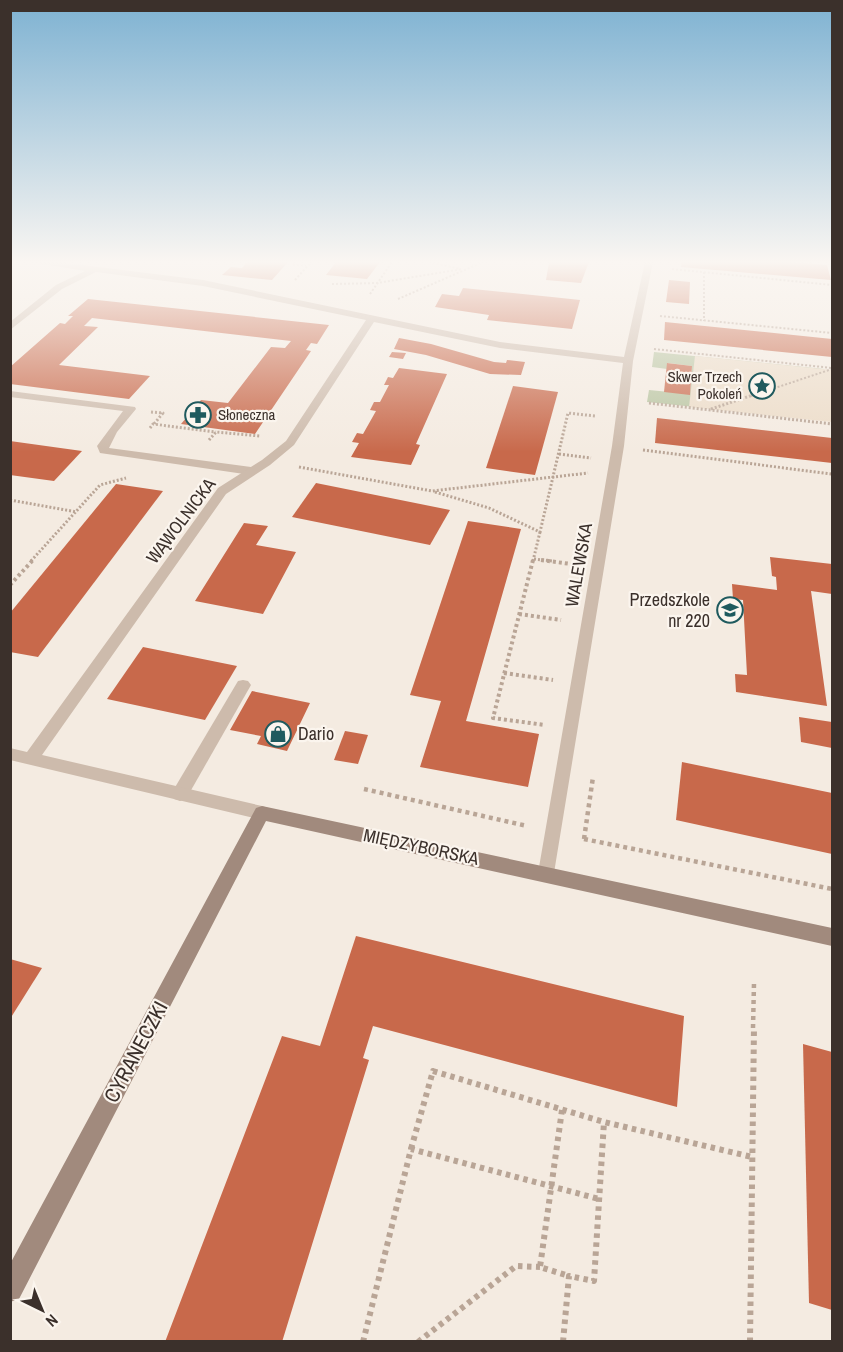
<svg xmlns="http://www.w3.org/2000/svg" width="843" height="1352" viewBox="0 0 843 1352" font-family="'Archivo Narrow',sans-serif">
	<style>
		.green { fill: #b8c4a0 }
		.plaza { fill: #ecdcc8 }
		.building { fill: #c8694b }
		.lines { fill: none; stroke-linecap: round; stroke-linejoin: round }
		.path-far4 { stroke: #b9a596; stroke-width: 2; stroke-dasharray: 2 2; stroke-linecap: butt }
		.path-far3 { stroke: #b9a596; stroke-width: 3; stroke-dasharray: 2 2; stroke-linecap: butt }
		.path-far2 { stroke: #b9a596; stroke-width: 4; stroke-dasharray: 3 3; stroke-linecap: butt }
		.path-far1 { stroke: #b9a596; stroke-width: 4.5; stroke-dasharray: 4 4; stroke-linecap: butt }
		.path { stroke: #b9a596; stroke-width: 6; stroke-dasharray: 4.5 4.5; stroke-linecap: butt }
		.lane { fill: #cdbbac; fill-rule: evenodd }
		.street { fill: #cdbbac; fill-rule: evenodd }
		.secondary { fill: #a18a7d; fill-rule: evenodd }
		.labels { text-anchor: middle; stroke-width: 4.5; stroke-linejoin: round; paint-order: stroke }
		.far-poi-label { font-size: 15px; fill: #3b302b; stroke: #fbf5ee; text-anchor: end }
		.street-label { font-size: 18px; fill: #3b302b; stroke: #fbf5ee }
		.poi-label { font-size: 18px; fill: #3b302b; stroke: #fbf5ee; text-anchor: end }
		.near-street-label { font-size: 21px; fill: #3b302b; stroke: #fbf5ee }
	</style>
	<rect width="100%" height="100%" fill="#f4ebe1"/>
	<polygon class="green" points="654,352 824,369 825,371 704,408 647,402 649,390 690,394 692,366 668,363 667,369 652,367"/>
	<polygon class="plaza" points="695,356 832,370 832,422 689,407"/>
	<g class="building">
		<polygon points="247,262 288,262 272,280 222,275 231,267 242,268"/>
		<polygon points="336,262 380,262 367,279 326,275"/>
		<polygon points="549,262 589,262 581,283 546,280"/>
		<polygon points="682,262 791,262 827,265 831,280 681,267"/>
		<polygon points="669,280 690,282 689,304 666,302"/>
		<polygon points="463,288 552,297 580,300 572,329 487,320 489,315 435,307 442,294 459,296"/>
		<polygon points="88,299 329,325 317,344 311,343 306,350 311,351 255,434 181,424 201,400 228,403 271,347 285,348 291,341 92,318 84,326 98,327 59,365 150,376 129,399 10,384 10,367 60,323 65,324 73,316 68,316"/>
		<polygon points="665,322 832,339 832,357 664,340"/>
		<polygon points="399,338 431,344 494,362 506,363 507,360 525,362 521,375 490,374 426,355 394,349"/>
		<polygon points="392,352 406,353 403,359 389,357"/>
		<polygon points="667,363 692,366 690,395 664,392"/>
		<polygon points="399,368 447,374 416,444 420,445 411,465 351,457 359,443 352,442 357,433 363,434 376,411 370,410 374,402 380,402 389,385 384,385 388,377 393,378"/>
		<polygon points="513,386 558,392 535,475 486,468"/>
		<polygon points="657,418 832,438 832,463 655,443"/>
		<polygon points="10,441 82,451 54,481 10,475"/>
		<polygon points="316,483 450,510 430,545 292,517"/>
		<polygon points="116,484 163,491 38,657 10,652 10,613"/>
		<polygon points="468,521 521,529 466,721 539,734 528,787 420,767 441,701 410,695"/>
		<polygon points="244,523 268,526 256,545 296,552 263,614 195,601"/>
		<polygon points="770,557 832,564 832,594 811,591 827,706 736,692 735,674 747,675 743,600 733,599 732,584 777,590 776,577 772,576"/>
		<polygon points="143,647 237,666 205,720 107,699"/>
		<polygon points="252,691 310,703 287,751 257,744 261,736 230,730"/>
		<polygon points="799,717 832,722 832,748 801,742"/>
		<polygon points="345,731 368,735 358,764 334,760"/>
		<polygon points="682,762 832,793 832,854 676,820"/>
		<polygon points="356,936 684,1016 677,1107 373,1026 363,1058 369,1060 282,1342 165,1342 282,1036 320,1046"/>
		<polygon points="10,959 42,968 10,1019"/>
		<polygon points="803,1044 832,1052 832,1310 809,1303"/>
	</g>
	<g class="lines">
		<g class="path-far4">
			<polyline points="294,262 292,264 306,266"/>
			<polyline points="429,262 461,269"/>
			<polyline points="672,269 832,285"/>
			<polyline points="704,272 704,321"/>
			<polyline points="295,280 311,262"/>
			<polyline points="332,284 377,283 462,269"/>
			<polyline points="370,294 392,262"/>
			<polyline points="398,299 483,262"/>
			<polyline points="832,309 832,312"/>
			<polyline points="660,316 832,333"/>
			<polyline points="654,349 832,368"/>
			<polyline points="751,396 832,369"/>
		</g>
		<g class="path-far3">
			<polyline points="649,403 832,424"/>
			<polyline points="711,409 756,394"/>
			<polyline points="151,412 163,413 154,424"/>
			<polyline points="150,428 153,424 216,432"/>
			<polyline points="209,440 216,432 260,436"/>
			<polyline points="643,450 832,474"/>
			<polyline points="559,454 591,458"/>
			<polyline points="299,467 432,491 588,473"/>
			<polyline points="435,492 489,508 540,532 568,413 595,416"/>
			<polyline points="10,500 77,512"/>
			<polyline points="534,559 552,561"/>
			<polyline points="31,561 100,485 126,478"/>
			<polyline points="533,561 540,532"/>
		</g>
		<g class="path-far2">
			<polyline points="533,560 493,718 545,725"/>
			<polyline points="541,560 571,564"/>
			<polyline points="10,585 33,560"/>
			<polyline points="519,614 561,620"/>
			<polyline points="504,673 553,680"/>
		</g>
		<g class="path-far1">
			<polyline points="364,789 527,826"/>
			<polyline points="584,839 593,777"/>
			<polyline points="584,839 832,889"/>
			<polyline points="753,1028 754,983"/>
		</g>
		<g class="path">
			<polyline points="562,1110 540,1267 569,1276"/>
			<polyline points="411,1149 433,1071 604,1122 752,1157"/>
			<polyline points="363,1342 411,1149 599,1199"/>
			<polyline points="418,1342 516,1266 540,1267"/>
			<polyline points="563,1342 569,1276 594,1281 604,1122"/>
			<polyline points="750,1342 754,1027"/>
		</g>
		<g class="lane">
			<polygon points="10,391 135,407 136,409 117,432 109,448 251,467 257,471 251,475 100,453 97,446 123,411 10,397"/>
			<polygon points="243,680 248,681 251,685 186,799 180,801 174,799 172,794 174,789 238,681"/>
		</g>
		<polygon class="street" points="31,262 58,262 203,280 500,342 624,357 645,262 653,262 633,361 624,446 553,879 547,881 541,879 538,873 612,446 623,363 500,348 374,322 294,445 270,465 226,494 42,755 262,806 268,808 271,813 268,818 262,820 10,760 10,748 27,752 218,488 262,460 286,441 366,320 203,286 96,272 62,289 10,330 10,322 56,285 85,271"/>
		<polygon class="secondary" points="262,806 832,928 832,946 266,821 19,1299 10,1302 10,1264 256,808"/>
	</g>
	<linearGradient id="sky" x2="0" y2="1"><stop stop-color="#7eb2d2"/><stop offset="0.58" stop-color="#faf6f2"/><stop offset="1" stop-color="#faf6f2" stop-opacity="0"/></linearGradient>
	<rect width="843" height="452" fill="url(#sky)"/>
	<defs>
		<g id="sight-ring" transform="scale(1.35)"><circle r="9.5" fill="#fbf5ee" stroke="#1f5a5e" stroke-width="1.5"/><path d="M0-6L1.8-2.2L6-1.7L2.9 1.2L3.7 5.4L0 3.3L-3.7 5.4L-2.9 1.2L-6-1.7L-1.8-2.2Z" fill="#1f5a5e"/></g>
		<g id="pharmacy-ring" transform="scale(1.35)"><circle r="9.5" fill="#fbf5ee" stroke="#1f5a5e" stroke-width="1.5"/><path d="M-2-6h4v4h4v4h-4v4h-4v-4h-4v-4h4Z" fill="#1f5a5e"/></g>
		<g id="school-ring" transform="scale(1.35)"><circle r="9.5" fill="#fbf5ee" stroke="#1f5a5e" stroke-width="1.5"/><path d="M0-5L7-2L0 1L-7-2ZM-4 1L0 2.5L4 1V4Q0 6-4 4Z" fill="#1f5a5e"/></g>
		<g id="shop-ring" transform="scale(1.35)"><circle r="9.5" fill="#fbf5ee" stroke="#1f5a5e" stroke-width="1.5"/><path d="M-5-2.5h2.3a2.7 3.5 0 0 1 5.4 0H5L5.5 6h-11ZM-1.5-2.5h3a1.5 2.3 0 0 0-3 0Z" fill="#1f5a5e"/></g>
	</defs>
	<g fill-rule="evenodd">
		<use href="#sight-ring" x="762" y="386"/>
		<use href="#pharmacy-ring" x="198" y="415"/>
		<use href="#school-ring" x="730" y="610"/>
		<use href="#shop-ring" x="278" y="734"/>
	</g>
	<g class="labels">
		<g class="far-poi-label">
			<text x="742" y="382">Skwer Trzech<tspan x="742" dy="17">Pokoleń</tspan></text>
			<text x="218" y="420" text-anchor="start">Słoneczna</text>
		</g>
		<g class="street-label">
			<text transform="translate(181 521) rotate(-53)" y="6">WĄWOLNICKA</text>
			<text transform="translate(579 565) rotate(-80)" y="6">WALEWSKA</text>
			<text transform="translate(421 847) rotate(12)" y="6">MIĘDZYBORSKA</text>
		</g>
		<g class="poi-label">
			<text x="710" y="606">Przedszkole<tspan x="710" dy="21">nr 220</tspan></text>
			<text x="298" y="740" text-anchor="start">Dario</text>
		</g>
		<g class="near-street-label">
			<text transform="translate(136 1052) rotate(-62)" y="7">CYRANECZKI</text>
		</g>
	</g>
	<rect width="843" height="1352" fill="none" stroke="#3b302b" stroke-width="24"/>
	<g transform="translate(42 1310) rotate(137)" stroke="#fbf5ee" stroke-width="4.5" paint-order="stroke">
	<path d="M0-4.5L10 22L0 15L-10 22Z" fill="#3b302b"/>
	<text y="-9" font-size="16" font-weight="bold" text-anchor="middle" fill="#3b302b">N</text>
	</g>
</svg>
